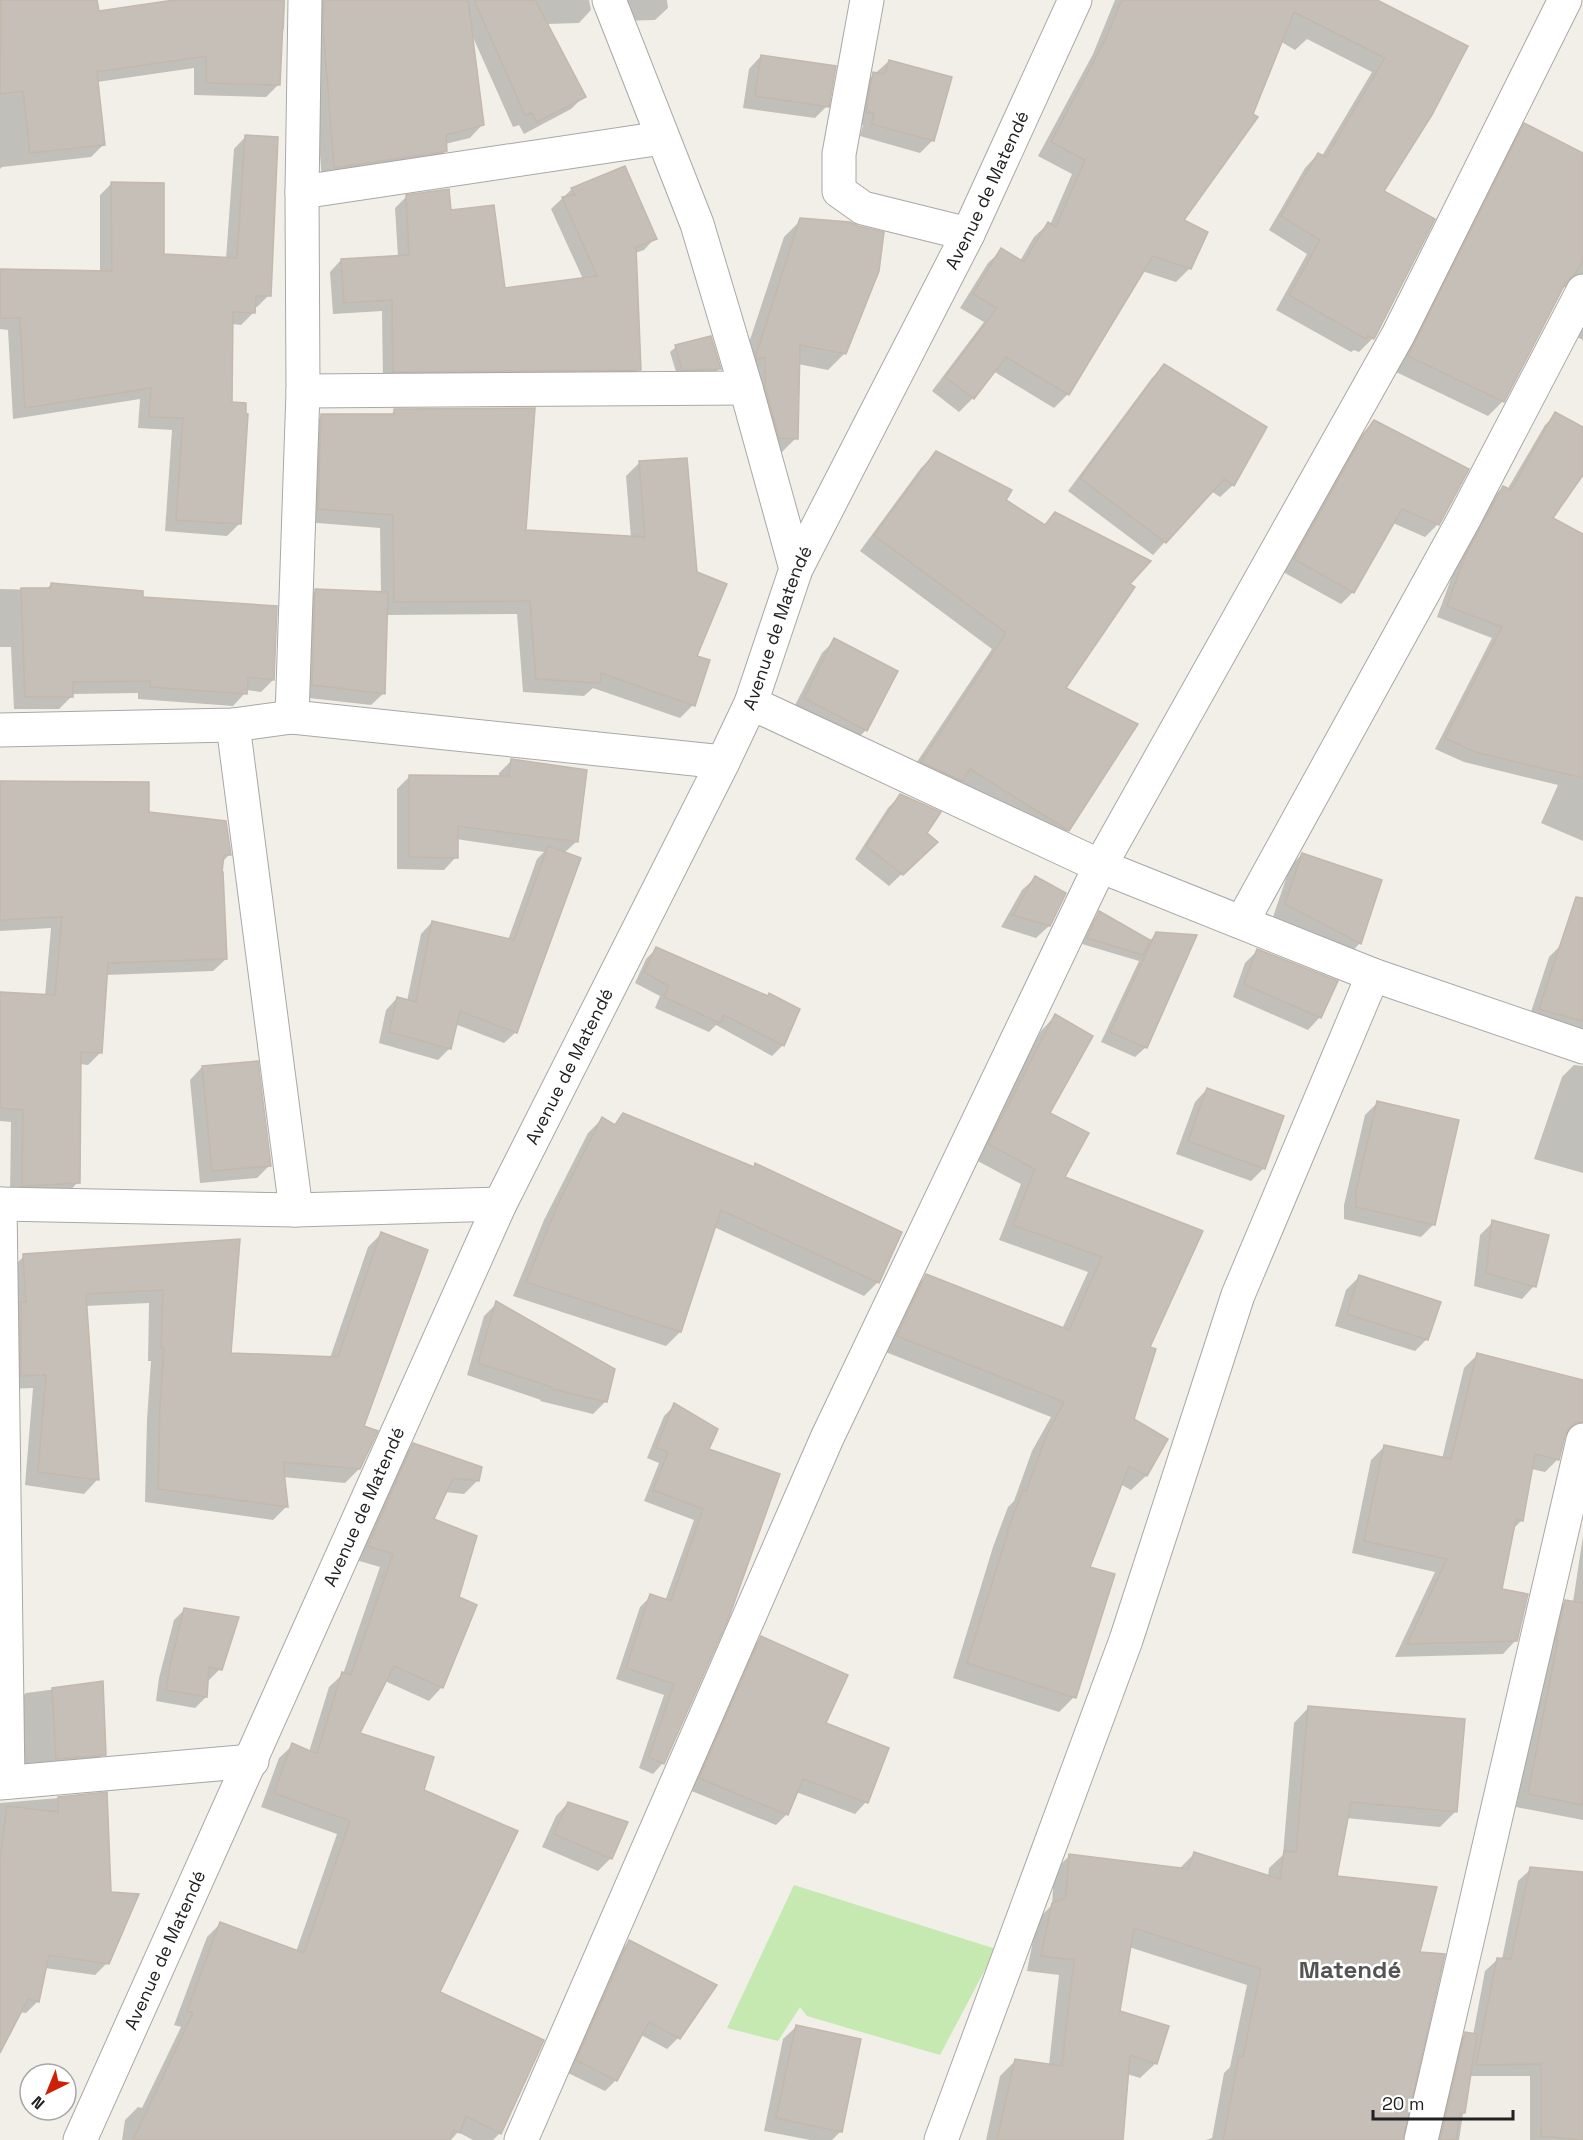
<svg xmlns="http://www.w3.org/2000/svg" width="1583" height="2140" viewBox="0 0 1583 2140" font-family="'Space Grotesk',sans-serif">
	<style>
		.grass { fill: #c5e9b0 }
		.shadow { fill: #0003 }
		.building { fill: #c6bfb8; stroke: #c3b8ab; stroke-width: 1.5 }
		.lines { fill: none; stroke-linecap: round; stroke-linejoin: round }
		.minor-casing { stroke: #a8a8a8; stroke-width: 35 }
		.minor { stroke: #fff; stroke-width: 33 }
		.labels { text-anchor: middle; stroke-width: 5; stroke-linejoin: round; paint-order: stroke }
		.street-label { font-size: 18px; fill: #212121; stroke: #fff }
		.district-label { font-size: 24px; font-weight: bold; fill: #545454; stroke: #fff }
	</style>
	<rect width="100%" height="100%" fill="#f1efe8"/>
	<polygon class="grass" points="794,1885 996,1949 940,2055 807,2016 800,2007 778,2041 727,2028"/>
	<g class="shadow">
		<polygon points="0,0 96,0 97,13 184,0 285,0 284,29 281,32 279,84 266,97 194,95 194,68 97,82 104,144 91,157 2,167 0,169"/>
		<polygon points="306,0 589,0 591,10 579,23 546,24 584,96 571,109 524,134 519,125 513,127 472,35 482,125 470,138 445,144 446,151 433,163 322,180 311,42"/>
		<polygon points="610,0 667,0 668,8 655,20 620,21"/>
		<polygon points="1115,0 1378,0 1376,1 1466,47 1382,191 1373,338 1359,352 1354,350 1351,352 1276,310 1307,254 1269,230 1305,168 1318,154 1322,156 1372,72 1307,39 1295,50 1280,41 1182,220 1190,268 1176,282 1142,271 1068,394 1054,408 993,371 973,398 959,412 932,391 984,322 960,308 988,263 1002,250 1020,261 1034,237 1048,224 1050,225 1072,174 1038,156 1093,54"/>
		<polygon points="761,56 827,106 815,118 743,108 749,69"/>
		<polygon points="889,61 933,140 920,153 860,136 863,125 854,124 861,86"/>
		<polygon points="1525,125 1583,154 1583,295 1576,289 1565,287 1562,288 1503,401 1488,416 1394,371 1510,140"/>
		<polygon points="246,136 269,295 257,307 254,307 253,313 241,325 232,324 230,404 239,524 227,536 165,531 172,430 138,428 140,399 13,419 8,330 0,329 0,270 100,272 100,195 112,183 163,255 226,259 234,149"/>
		<polygon points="572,189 655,238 644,250 635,253 639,369 628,381 383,382 382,311 333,314 330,272 341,260 398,257 395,208 406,197 449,212 504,289 583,279 551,209"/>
		<polygon points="801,220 845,353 828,370 798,364 796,438 779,455 739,373 784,237"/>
		<polygon points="1583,320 1583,340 1575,336"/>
		<polygon points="676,347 719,369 713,375 677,375 670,352"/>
		<polygon points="1165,366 1233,485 1220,497 1211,491 1153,555 1068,491 1152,378"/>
		<polygon points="395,411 525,531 631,538 626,476 639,463 695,573 693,705 680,718 593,688 584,696 523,692 517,614 386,615 384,693 371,705 300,697 303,603 316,590 381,593 380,528 305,522 308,429 322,416 389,416"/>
		<polygon points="1556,414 1583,429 1583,472 1551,518 1583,536 1583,841 1541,823 1558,785 1464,762 1435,749 1492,638 1437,617 1455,568 1492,498 1503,487 1507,490 1545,425"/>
		<polygon points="1374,422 1438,524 1425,537 1393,523 1353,592 1341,604 1283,572 1350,452 1362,434"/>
		<polygon points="936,453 1043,526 1055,514 1127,585 1064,688 1068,830 1053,845 907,777 992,649 860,551 921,468"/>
		<polygon points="51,584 141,598 273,680 261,692 246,690 245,693 233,706 138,699 138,693 72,694 72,696 59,709 14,709 11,647 0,647 0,589 46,590"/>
		<polygon points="835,640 866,730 853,743 792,711 822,653"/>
		<polygon points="512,760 576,842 564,853 516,1032 504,1043 455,1024 450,1048 438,1060 379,1043 386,1010 397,998 407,1001 421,934 432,922 508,940 537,859 544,852 456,839 456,857 444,870 397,869 397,789 410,776 499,777 499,773"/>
		<polygon points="0,782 147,813 229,855 221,863 226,959 213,971 106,975 100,1053 88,1065 79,1064 78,1182 66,1195 10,1197 11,1122 0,1121 0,994 45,996 51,928 0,931"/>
		<polygon points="901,795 925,834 923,854 889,886 855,859 888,808"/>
		<polygon points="1302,854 1360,943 1348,956 1273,917 1290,867"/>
		<polygon points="1035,878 1049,926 1036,938 1001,927 1022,890"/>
		<polygon points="1099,913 1149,941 1157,934 1195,937 1145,1048 1135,1057 1101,1042 1139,961 1082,944 1094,919"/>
		<polygon points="1561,945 1583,954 1583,1045 1528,1021 1549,957"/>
		<polygon points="656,949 798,1010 783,1045 772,1056 716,1025 709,1032 655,1008 660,996 635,983 646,959"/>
		<polygon points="1257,951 1320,1017 1308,1030 1233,997 1245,963"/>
		<polygon points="1055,1016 1048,1113 1063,1178 1148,1347 1132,1420 1166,1439 1146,1476 1131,1490 1120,1484 1089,1568 1074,1697 1059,1712 953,1678 993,1547 1008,1507 1014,1501 1032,1451 1051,1417 883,1351 912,1290 927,1275 1062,1329 1088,1272 999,1240 1021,1184 974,1159 1041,1031"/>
		<polygon points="1574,1065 1583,1066 1583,1173 1534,1159 1562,1077"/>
		<polygon points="202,1067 270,1165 257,1178 200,1183 190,1080"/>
		<polygon points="1207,1089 1264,1168 1251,1181 1176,1154 1195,1102"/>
		<polygon points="1377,1103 1434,1224 1421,1237 1344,1219 1344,1205 1365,1115"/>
		<polygon points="624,1115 752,1168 756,1165 878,1282 864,1296 714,1227 680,1332 666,1346 513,1296 544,1220 588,1133 602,1119 613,1126"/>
		<polygon points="1493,1222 1534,1286 1522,1299 1474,1286 1480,1235"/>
		<polygon points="381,1234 359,1469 345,1483 283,1477 287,1506 273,1520 145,1502 147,1420 151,1361 148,1361 149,1303 85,1306 97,1480 84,1494 25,1485 33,1388 8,1389 10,1270 24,1256 239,1241 229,1355 330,1358 368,1247"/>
		<polygon points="1359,1277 1427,1339 1415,1351 1335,1326 1346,1290"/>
		<polygon points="497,1303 606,1401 593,1414 540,1401 541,1400 467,1375 484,1316"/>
		<polygon points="1477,1355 1583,1382 1583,1439 1573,1434 1564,1434 1558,1459 1545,1472 1531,1469 1522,1520 1512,1530 1501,1591 1516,1640 1503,1654 1395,1657 1435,1572 1352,1553 1371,1460 1384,1447 1442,1459 1464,1368"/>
		<polygon points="675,1405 707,1450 778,1475 663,1763 653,1774 639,1768 664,1695 616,1679 640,1607 651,1596 665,1601 694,1520 644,1501 659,1463 647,1458 664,1416"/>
		<polygon points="414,1445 478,1480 464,1494 445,1492 432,1519 458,1598 442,1687 429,1701 385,1681 358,1733 422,1791 438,1993 500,2133 493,2140 473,2140 458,2132 451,2140 122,2140 125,2120 138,2107 142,2108 181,2027 174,2025 207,1937 221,1923 296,1952 337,1834 261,1807 279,1758 293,1745 309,1752 329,1687 343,1674 380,1567 356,1560 400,1458"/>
		<polygon points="1583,1536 1583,1820 1516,1807 1553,1614 1566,1601 1573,1602"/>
		<polygon points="185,1609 220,1669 209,1680 207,1679 206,1697 195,1708 156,1701 159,1678 174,1620"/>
		<polygon points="762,1637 824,1724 887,1748 866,1802 855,1814 796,1792 787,1814 776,1825 689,1790 750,1649"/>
		<polygon points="102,1683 104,1754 92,1767 15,1774 14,1705 26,1693"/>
		<polygon points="1309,1707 1456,1811 1440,1827 1346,1818 1335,1877 1418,1953 1401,2140 1206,2140 1212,2138 1224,2073 1230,2067 1247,1985 1129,1947 1118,2012 1156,2063 1140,2078 1127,2074 1121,2140 986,2140 1000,2076 1016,2060 1049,2065 1059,1975 1027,1971 1037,1920 1052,1905 1054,1871 1069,1856 1179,1869 1195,1853 1268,1877 1269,1868 1283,1855 1294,1723"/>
		<polygon points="106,1794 107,1963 95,1975 45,1968 38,2001 26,2013 19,2012 0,2050 0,1803"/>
		<polygon points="568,1803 611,1858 598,1871 542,1847 556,1816"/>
		<polygon points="1531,1869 1583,1873 1583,2140 1530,2140 1530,2076 1469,2076 1459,2140 1432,2140 1454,2045 1466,2034 1473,2035 1485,1971 1498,1959 1502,1959 1518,1881"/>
		<polygon points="629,1942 678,2038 667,2049 641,2035 616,2080 605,2091 566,2072 618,1953"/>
		<polygon points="796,2027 841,2131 832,2140 810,2140 764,2131 783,2039"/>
	</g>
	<g class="building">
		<polygon points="1,0 97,0 99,11 174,0 284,0 280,85 206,83 206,56 97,72 105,145 30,153 23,91 0,94"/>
		<polygon points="324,0 468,0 484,125 446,135 447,151 334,168 323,25"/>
		<polygon points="474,0 535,0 586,97 537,122 532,113 525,115"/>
		<polygon points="1122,0 1377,0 1468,46 1432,115 1384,191 1435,219 1374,339 1368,336 1366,339 1289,295 1320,240 1281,216 1318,153 1326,157 1385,58 1294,12 1253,114 1258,117 1184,220 1208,232 1191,269 1153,256 1069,395 1006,357 974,399 945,377 997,308 973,294 1001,248 1024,262 1048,222 1056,227 1085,160 1051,142 1106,38"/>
		<polygon points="761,55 836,66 829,107 755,96"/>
		<polygon points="889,60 952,77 934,141 872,124 874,113 866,112 873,72 885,74"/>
		<polygon points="1524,123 1583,153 1583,261 1575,274 1566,282 1504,402 1408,356"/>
		<polygon points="245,135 278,137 271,296 256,296 255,313 233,312 232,402 246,403 246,414 248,414 241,524 176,520 183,418 149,417 151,388 25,408 20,318 0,318 0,269 112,271 111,182 164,183 164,254 237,258"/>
		<polygon points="625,166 657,239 636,247 641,370 393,372 392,300 344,303 341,259 409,255 406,195 449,189 451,210 494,205 505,288 597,276 562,197 575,195 571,188"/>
		<polygon points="800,218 850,222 858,226 884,232 879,271 846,354 800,345 798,439 779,438 765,386 765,357 757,360 756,355"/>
		<polygon points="711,336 721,369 682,370 675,345"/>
		<polygon points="1164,364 1267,427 1234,486 1224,479 1166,543 1080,478"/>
		<polygon points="535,408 526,530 645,537 639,461 687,458 697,572 727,584 697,656 710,660 695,706 601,673 600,683 536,679 530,601 394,602 393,515 318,509 321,414 394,414 394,409"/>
		<polygon points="1555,412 1583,427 1583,475 1553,518 1583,534 1583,778 1475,752 1445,738 1502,627 1447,606 1465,556 1503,486 1511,490"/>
		<polygon points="1374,420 1469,469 1439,525 1402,509 1354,593 1294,559 1362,437"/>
		<polygon points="936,451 1012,490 1006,500 1045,525 1055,512 1151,561 1130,584 1135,587 1066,688 1138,724 1069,831 970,769 962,781 921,762 1006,633 874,535"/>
		<polygon points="51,583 143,591 143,597 277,606 274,680 248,677 247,694 150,687 150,681 73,682 73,697 25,697 21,588 51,588"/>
		<polygon points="315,589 388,592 385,694 312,685"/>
		<polygon points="834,638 898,671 867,731 804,698"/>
		<polygon points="511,759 587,770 578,842 458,826 458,858 409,857 409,775 509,776"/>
		<polygon points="0,781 149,782 149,812 226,821 231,855 224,855 222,872 223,872 227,959 108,963 102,1053 81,1052 80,1183 22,1186 23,1110 0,1108 0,992 55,995 62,917 0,920"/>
		<polygon points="900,794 941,812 927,833 938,842 903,875 866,846"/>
		<polygon points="548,846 581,858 517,1033 460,1011 451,1049 389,1032 397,997 416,1002 432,921 514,940"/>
		<polygon points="1302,853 1382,880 1361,944 1285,904"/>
		<polygon points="1035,876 1066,893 1050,926 1013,915"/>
		<polygon points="1576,897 1583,898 1583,1021 1539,1009"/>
		<polygon points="1099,911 1150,940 1143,955 1087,938"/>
		<polygon points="1156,932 1197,935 1147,1048 1110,1032"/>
		<polygon points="656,947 768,996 769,993 800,1009 784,1046 724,1015 720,1023 664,997 669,986 644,972"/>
		<polygon points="1257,949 1338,981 1321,1018 1244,984"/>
		<polygon points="1055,1014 1093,1036 1050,1113 1089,1133 1065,1177 1203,1231 1150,1347 1156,1349 1134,1419 1168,1439 1147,1476 1129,1466 1090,1567 1115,1574 1076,1698 967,1663 1008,1532 1007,1532 1023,1490 1026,1491 1047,1434 1064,1402 897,1336 926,1274 1069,1330 1102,1257 1013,1225 1035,1169 988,1144"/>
		<polygon points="258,1061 271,1166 212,1171 202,1066"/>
		<polygon points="1207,1088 1284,1116 1265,1169 1188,1141"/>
		<polygon points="1377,1101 1459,1120 1435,1225 1356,1207 1356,1191"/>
		<polygon points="623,1113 754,1167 755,1163 902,1232 879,1283 721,1210 681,1332 526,1282 558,1204 602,1117 615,1125"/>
		<polygon points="1492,1220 1549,1235 1536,1287 1486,1273"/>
		<polygon points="381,1232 428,1250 364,1426 378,1431 360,1469 283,1462 288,1507 158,1489 160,1405 164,1348 161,1348 163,1290 86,1294 99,1480 38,1472 46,1375 21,1376 21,1302 26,1302 23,1254 240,1239 231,1353 338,1357"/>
		<polygon points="1359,1275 1441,1302 1428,1340 1347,1314"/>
		<polygon points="496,1301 615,1369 607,1402 552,1389 552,1387 478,1363"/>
		<polygon points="1477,1353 1583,1380 1583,1422 1577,1422 1569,1428 1565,1436 1559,1460 1535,1454 1523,1521 1516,1519 1502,1589 1528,1594 1517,1641 1407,1644 1447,1559 1364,1541 1384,1445 1451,1459"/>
		<polygon points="674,1403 718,1429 709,1449 780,1474 729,1617 664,1764 649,1757 674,1684 626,1668 650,1594 671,1601 703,1509 653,1490 668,1452 656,1448"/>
		<polygon points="413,1443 482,1467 479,1481 453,1478 434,1519 477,1536 459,1597 477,1605 443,1688 394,1666 360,1733 434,1757 424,1790 518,1831 440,1992 544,2040 501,2134 466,2116 460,2133 454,2130 449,2140 133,2140 193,2013 187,2011 220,1922 304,1953 350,1821 274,1793 292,1743 317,1754 342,1672 351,1675 393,1554 368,1546"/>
		<polygon points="1565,1600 1583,1603 1583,1805 1528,1794 1558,1640 1556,1640"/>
		<polygon points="184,1608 239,1617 222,1670 209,1667 207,1697 166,1690 170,1666"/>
		<polygon points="761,1636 848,1675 826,1723 889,1748 868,1803 803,1779 788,1815 699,1778"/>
		<polygon points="103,1681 106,1755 56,1759 52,1688"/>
		<polygon points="1308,1706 1465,1719 1457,1812 1351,1802 1337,1876 1437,1887 1420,1952 1445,1954 1403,2140 1223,2140 1239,2056 1243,2057 1261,1969 1134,1928 1120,2011 1169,2026 1157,2064 1130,2055 1123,2140 997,2140 1015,2059 1062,2066 1074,1960 1041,1956 1052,1903 1066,1898 1069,1854 1189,1869 1194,1852 1280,1879 1284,1851 1296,1852"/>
		<polygon points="107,1792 111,1892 139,1894 109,1964 49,1955 39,2002 28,1999 0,2053 0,1861 7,1806 58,1812 58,1797"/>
		<polygon points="568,1802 628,1822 612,1859 554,1834"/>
		<polygon points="1530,1867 1583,1872 1583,2140 1541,2136 1541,2064 1476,2065 1497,1958 1511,1959"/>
		<polygon points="629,1940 717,1985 680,2039 649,2022 617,2081 576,2060"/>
		<polygon points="796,2025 861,2039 842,2132 776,2118"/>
		<polygon points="1465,2032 1477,2034 1465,2113 1460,2113 1456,2140 1440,2140"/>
	</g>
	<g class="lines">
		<g class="minor-casing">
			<g id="minor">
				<polyline points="609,0 697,224 746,388 796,569"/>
				<polyline points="867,0 839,154 839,191 863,208 968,234"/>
				<polyline points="302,192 662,138"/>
				<polyline points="303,391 746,388"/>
				<polyline points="751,703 1100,866 1373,975 1583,1047"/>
				<polyline points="292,717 303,391 302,192 305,0"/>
				<polyline points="233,725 296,1210"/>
				<polyline points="0,730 233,725 292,717 723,762"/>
				<polyline points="1242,922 1464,519 1583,291"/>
				<polyline points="0,1204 8,1782"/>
				<polyline points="0,1204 296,1210 500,1204"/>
				<polyline points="0,1783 252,1761"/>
				<path id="s1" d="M 80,2140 L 500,1204 L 723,762 L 751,703 L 796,569 L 968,234 L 1075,0"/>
				<polyline points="521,2140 827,1438 1100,866 1398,335 1565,0"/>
				<polyline points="941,2140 1126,1640 1238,1295 1373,975"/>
				<polyline points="1421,2140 1583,1440"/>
			</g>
		</g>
		<use href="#minor" class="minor"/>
	</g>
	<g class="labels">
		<g class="street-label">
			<text dy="6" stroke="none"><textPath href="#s1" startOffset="2152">Avenue de Matendé</textPath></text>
			<text dy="6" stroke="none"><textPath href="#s1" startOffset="1666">Avenue de Matendé</textPath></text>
			<text dy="6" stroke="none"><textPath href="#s1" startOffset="1180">Avenue de Matendé</textPath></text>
			<text dy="6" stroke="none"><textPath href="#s1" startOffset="694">Avenue de Matendé</textPath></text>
			<text dy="6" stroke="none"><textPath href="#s1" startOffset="208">Avenue de Matendé</textPath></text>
		</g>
		<g class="district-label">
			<text x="1350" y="1978">Matendé</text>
		</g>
	</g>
	<g transform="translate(48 2092) rotate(223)"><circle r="28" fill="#ffffff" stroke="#a6a6a6" stroke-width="1.5"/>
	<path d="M0-4.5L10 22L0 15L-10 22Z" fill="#cd2006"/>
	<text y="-9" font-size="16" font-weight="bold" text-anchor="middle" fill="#212121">N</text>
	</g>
	<path d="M1373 2110v9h140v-9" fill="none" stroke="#212121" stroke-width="3"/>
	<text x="1382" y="2110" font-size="18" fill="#212121" stroke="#ffffff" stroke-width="4.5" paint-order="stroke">20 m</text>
</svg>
